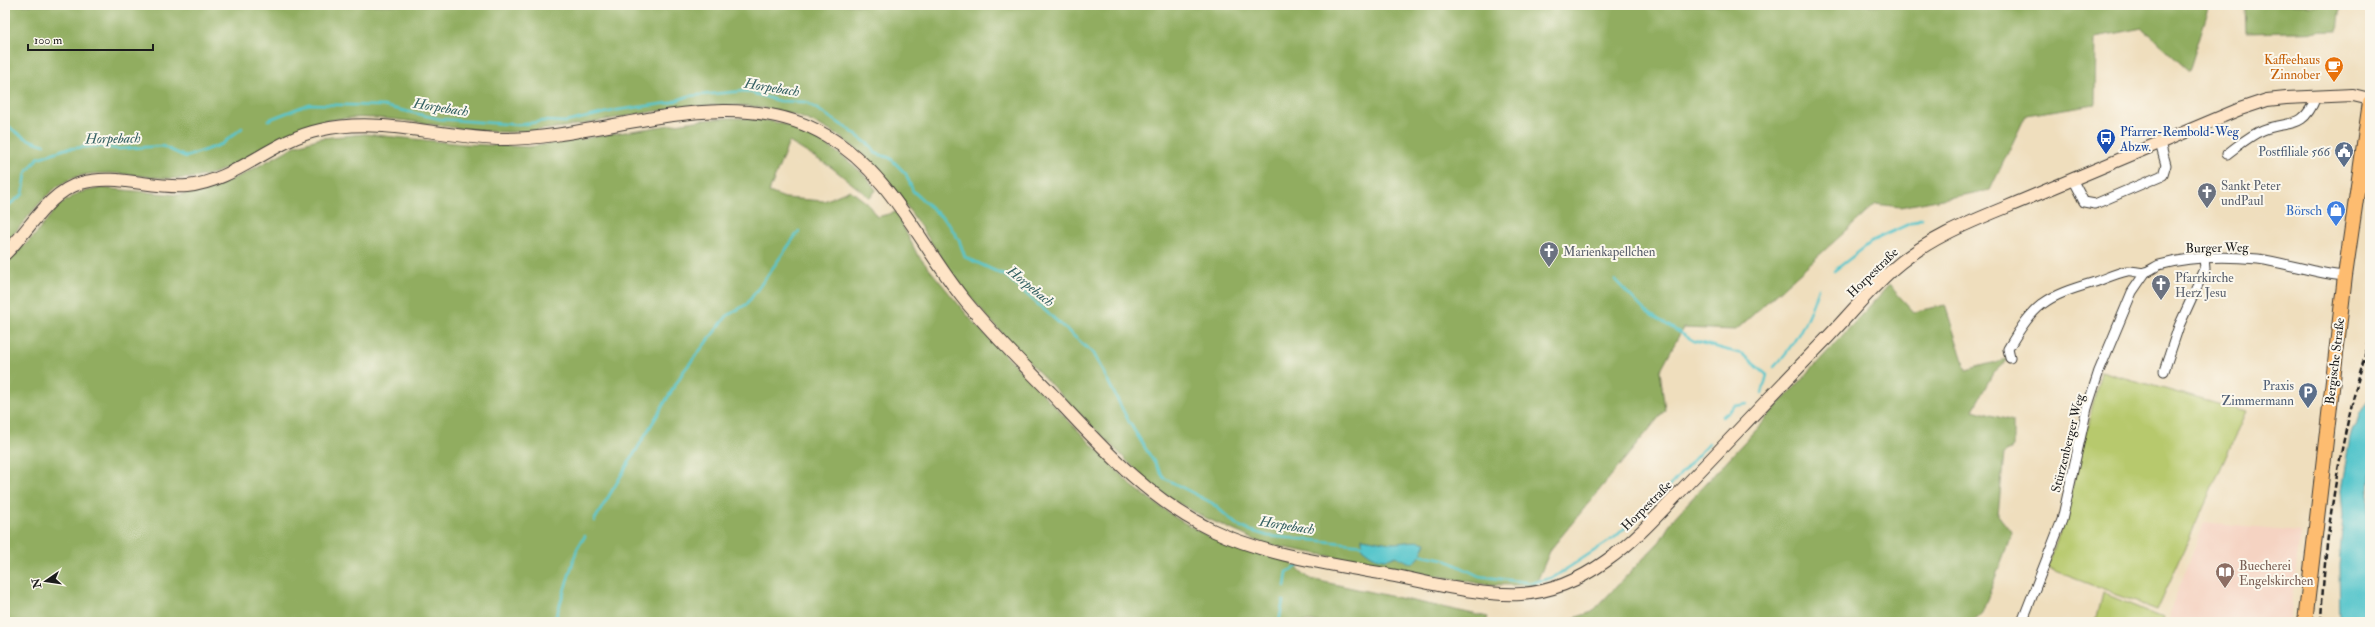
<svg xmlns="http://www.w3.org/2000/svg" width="2375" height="627" viewBox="0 0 2375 627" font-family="'IM FELL Double Pica',serif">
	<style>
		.built { fill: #f5d3c2 }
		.green { fill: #b7c96d; stroke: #6a7244 }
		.forest { fill: #91ad60; stroke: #56643e }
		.water { fill: #58c6cc; stroke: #3a7174 }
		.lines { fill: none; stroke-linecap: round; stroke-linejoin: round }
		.stream { stroke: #58c6cc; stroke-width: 2.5 }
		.street-casing { stroke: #3c3934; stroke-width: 11 }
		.secondary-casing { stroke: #3c3934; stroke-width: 14 }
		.primary-casing { stroke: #3c3934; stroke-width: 16 }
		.street { stroke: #fff; stroke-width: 9 }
		.secondary { stroke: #fee4c6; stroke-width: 12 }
		.primary { stroke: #fdbc70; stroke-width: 14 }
		.rail { stroke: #1c1c1c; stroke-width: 2.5; stroke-dasharray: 6 3; stroke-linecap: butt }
		.labels { text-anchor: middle; stroke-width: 4; stroke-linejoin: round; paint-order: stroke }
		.food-label { font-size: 13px; fill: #c56008; stroke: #fbf7ec; text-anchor: end }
		.transit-label { font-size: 13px; fill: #164399; stroke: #fbf7ec; text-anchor: start }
		.service-label { font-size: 13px; fill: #4e5e75; stroke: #fbf7ec; text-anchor: end }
		.worship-label { font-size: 13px; fill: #5b616d; stroke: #fbf7ec; text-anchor: start }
		.shop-label { font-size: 13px; fill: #366cbe; stroke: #fbf7ec; text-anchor: end }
		.street-label { font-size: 13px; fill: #1c1c1c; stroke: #fbf7ec }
		.education-label { font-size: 13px; fill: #785e54; stroke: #fbf7ec; text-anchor: start }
		.water-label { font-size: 14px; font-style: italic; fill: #346062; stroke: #fbf7ec }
	</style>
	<rect width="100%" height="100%" fill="#fbf7ec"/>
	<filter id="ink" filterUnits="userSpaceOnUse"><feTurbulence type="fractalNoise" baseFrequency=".025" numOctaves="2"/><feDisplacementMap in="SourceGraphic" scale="8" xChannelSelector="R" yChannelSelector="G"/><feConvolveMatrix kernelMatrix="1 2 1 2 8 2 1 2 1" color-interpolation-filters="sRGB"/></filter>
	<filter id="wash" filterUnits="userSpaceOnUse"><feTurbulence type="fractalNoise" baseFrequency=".012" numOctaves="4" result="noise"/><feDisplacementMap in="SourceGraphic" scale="16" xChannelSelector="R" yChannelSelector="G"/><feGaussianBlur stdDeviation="0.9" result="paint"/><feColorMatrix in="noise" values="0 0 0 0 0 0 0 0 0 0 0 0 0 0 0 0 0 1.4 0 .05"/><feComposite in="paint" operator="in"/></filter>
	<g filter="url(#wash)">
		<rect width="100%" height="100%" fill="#efdebd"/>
		<polygon class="built" points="2204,523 2300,532 2290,622 2168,622 2169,614"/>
		<g class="green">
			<polygon points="2101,371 2246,412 2157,610 2047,568 2063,524"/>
			<polygon points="2103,593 2163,618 2162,622 2096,622"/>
		</g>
		<g class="forest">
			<path d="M 5,5 L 1190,5 L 1193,7 L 1196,5 L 2210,5 L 2189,71 L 2142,28 L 2096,37 L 2095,104 L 2026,115 L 1990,190 L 1900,207 L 1876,204 L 1736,330 L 1683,328 L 1660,371 L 1665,410 L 1551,549 L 1535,586 L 1482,584 L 1264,544 L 1206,518 L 1176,502 L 1153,486 L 1134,468 C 1077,410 1016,353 964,289 C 922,236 893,168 832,132 C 732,73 617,129 511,132 C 449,133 387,109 325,121 C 281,130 246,166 204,176 C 161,186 109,163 71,179 C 43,191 27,222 5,243 Z"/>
			<polygon points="2245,5 2340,5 2337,31 2246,33"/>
			<path d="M 728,118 C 748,118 770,119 789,126 C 817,136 860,165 876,190 L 870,198 L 831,167 L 789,142 L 769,192 L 785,198 L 824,201 L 850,190 L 867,203 L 877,217 L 896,212 L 917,254 L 973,322 L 1132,486 L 1176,518 L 1208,536 L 1242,549 L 1289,561 L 1310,579 L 1488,617 L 1486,622 L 5,622 L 5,264 L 35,235 L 58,206 L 78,193 L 101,188 L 179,195 L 207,190 L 244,174 L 297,145 L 321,138 L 365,134 L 463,144 L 529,147 L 702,120 Z"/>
			<polygon points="1889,285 1914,312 1945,305 1966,370 2010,358 1993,373 1973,410 2013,421 2013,447 2004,454 1998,515 2012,533 1982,613 1973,622 1562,622 1592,612 1660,541 1673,519"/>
		</g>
		<g class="water">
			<path d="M 2370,396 C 2370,423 2372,451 2370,478 C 2367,527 2364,574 2369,622 L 2340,622 L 2339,566 L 2343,516 L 2341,490 L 2350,437 L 2353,429 L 2356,427 L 2359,415 Z"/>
			<path d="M 1362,538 C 1373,539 1384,543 1394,543 C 1405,543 1414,539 1426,543 L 1419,558 L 1412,564 L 1396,556 C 1382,563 1373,557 1362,548 Z"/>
		</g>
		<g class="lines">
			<g class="stream">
				<polyline points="268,120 309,104 383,106 440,119 519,125 543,121 566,122 618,110 669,103 689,96 745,91 779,101 806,102 848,129 872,147 875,153 890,158 906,174 913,191 948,223 959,240 965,257 1006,276 1094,354 1129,422 1164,478 1212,503 1237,525 1248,530 1268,536 1364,545"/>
				<path d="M 5,122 C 16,135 29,141 45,145"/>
				<polyline points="5,208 23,194 26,173 38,158 65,149 96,146 118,149 162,146 186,157 222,144 242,128"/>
				<polyline points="1834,271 1874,240 1922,218"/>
				<polyline points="1615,280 1645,311 1669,326 1694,341 1742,354 1767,375 1762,393"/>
				<path d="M 1774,367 C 1795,345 1809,318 1818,288"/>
				<polyline points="1722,417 1735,406 1747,404"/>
				<polyline points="1666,490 1709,443"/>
				<polyline points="594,521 683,372 727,316 747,304 799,231"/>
				<polyline points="1418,554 1444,559 1479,576 1532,583 1554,577 1614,538 1638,516"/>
				<polyline points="1285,587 1287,572 1300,565"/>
				<polyline points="552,622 557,614 577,549 585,536"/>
				<polyline points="1279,622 1283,601"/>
			</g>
		</g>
	</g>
	<g filter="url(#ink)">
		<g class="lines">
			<g class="street-casing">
				<g id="street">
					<path d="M 2227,154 C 2238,146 2250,135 2263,130 C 2289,120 2303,131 2316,97"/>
					<polyline points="2072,179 2084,202 2095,204 2163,175 2166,165 2160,143"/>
					<path d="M 2010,358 L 2008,349 C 2035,303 2044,297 2095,282 C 2106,278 2117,273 2127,271 C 2133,270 2140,274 2145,272 C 2150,271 2154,267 2159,265 C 2191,256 2226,256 2258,259 C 2288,263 2316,274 2345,276"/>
					<polyline points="2164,371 2179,326 2205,269 2204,257"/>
					<polyline points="2022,622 2062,520 2087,408 2099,371 2132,292 2145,273"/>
				</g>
			</g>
			<g class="secondary-casing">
				<path id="secondary" d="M 5,254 C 29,231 48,192 81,183 C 115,173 152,189 187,186 C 236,181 272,140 320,130 C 381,116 442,138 503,139 C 608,139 730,78 827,136 C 890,173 918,241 962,297 C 989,331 1021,362 1052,394 C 1100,445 1147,499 1212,530 C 1267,556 1331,564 1390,575 C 1433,583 1478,596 1521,594 C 1552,592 1581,579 1606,561 C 1638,539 1665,507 1692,479 C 1738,431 1783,383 1829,336 C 1850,314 1870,289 1893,269 C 1934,233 1984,217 2033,196 C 2102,167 2171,138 2240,109 L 2267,100 L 2286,98 L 2353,95 L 2370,99"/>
			</g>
			<g class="primary-casing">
				<polyline id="primary" points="2305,622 2345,276 2370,102"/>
			</g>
			<use href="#street" class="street"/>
			<use href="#secondary" class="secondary"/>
			<use href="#primary" class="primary"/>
			<path class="rail" d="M 2321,622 C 2325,526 2342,430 2370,338"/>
		</g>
	</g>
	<defs>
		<g id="cafe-pin" transform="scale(1)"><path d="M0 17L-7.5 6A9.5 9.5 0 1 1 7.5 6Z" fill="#e8710a" stroke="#fbf7ec"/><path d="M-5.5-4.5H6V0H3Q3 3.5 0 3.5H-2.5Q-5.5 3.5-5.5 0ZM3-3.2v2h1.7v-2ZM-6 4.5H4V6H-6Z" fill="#fff"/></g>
		<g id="bus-pin" transform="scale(1)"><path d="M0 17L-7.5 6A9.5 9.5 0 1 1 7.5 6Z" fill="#1a4fb4" stroke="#fbf7ec"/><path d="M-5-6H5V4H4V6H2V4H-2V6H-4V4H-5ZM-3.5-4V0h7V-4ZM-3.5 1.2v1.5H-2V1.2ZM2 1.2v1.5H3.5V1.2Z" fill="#fff"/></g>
		<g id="civic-pin" transform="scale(1)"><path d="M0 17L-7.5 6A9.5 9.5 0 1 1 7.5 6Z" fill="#5c6f8a" stroke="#fbf7ec"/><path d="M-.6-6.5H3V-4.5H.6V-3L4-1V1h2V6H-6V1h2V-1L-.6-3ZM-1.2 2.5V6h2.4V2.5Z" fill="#fff"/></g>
		<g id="church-pin" transform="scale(1)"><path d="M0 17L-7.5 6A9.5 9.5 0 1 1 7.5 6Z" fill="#6b7280" stroke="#fbf7ec"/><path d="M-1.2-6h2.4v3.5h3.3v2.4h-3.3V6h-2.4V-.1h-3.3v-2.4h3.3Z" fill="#fff"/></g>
		<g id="shop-pin" transform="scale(1)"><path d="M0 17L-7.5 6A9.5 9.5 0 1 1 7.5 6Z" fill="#3f7fe0" stroke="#fbf7ec"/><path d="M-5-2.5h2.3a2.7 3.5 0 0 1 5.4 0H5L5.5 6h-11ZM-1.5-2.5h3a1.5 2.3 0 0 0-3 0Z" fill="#fff"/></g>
		<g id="parking-pin" transform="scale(1)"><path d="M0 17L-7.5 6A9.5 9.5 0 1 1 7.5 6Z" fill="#5c6f8a" stroke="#fbf7ec"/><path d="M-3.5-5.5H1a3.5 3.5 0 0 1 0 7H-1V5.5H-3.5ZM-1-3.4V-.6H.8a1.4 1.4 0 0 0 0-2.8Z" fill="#fff"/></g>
		<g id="library-pin" transform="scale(1)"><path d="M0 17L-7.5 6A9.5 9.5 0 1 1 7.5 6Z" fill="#8d6e63" stroke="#fbf7ec"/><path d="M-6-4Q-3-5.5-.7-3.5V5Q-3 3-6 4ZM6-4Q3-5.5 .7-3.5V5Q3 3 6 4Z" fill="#fff"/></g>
	</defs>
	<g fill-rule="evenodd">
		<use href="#cafe-pin" x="2334" y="66"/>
		<use href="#bus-pin" x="2106" y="138"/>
		<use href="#civic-pin" x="2344" y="151"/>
		<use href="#church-pin" x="2207" y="192"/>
		<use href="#shop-pin" x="2336" y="210"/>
		<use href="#church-pin" x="1549" y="251"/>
		<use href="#church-pin" x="2161" y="284"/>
		<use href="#parking-pin" x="2308" y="392"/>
		<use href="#library-pin" x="2225" y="572"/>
	</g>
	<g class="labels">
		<g class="food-label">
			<text x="2320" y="64">Kaffeehaus<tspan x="2320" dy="15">Zinnober</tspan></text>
		</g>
		<g class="transit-label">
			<text x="2120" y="136">Pfarrer-Rembold-Weg<tspan x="2120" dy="15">Abzw.</tspan></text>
		</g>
		<g class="service-label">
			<text x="2330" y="156">Postfiliale 566</text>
			<text x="2294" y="390">Praxis<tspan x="2294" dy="15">Zimmermann</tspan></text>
		</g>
		<g class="worship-label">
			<text x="2221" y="190">Sankt Peter<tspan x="2221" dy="15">undPaul</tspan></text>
			<text x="1563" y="256">Marienkapellchen</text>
			<text x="2175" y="282">Pfarrkirche<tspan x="2175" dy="15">Herz Jesu</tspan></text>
		</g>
		<g class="shop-label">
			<text x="2322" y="215">Börsch</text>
		</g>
		<g class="street-label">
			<text transform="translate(2217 247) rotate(-1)" y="5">Burger Weg</text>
			<text transform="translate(1872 272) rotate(-44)" y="5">Horpestraße</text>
			<text transform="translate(2334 361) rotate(-83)" y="5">Bergische Straße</text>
			<text transform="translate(2067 443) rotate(-76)" y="5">Stürzenberger Weg</text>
			<text transform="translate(1646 505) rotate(-45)" y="5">Horpestraße</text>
		</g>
		<g class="education-label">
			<text x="2239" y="570">Buecherei<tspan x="2239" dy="15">Engelskirchen</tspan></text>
		</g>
		<g class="water-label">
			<text transform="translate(772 87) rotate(9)" y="5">Horpebach</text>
			<text transform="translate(441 107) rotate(9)" y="5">Horpebach</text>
			<text transform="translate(113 138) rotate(-1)" y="5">Horpebach</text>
			<text transform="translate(1031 286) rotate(39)" y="5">Horpebach</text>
			<text transform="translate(1287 525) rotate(9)" y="5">Horpebach</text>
		</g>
	</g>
	<rect width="2375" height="627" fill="none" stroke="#fbf7ec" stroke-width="20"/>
	<g transform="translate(46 581) rotate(257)" stroke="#fbf7ec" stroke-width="3" paint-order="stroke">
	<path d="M0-3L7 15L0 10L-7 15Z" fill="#1c1c1c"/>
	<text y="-6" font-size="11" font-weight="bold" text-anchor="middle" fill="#1c1c1c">N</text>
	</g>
	<path d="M28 44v6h125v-6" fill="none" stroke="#1c1c1c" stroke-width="2"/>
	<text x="34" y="44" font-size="12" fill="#1c1c1c" stroke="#fbf7ec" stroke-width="3" paint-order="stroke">100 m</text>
</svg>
